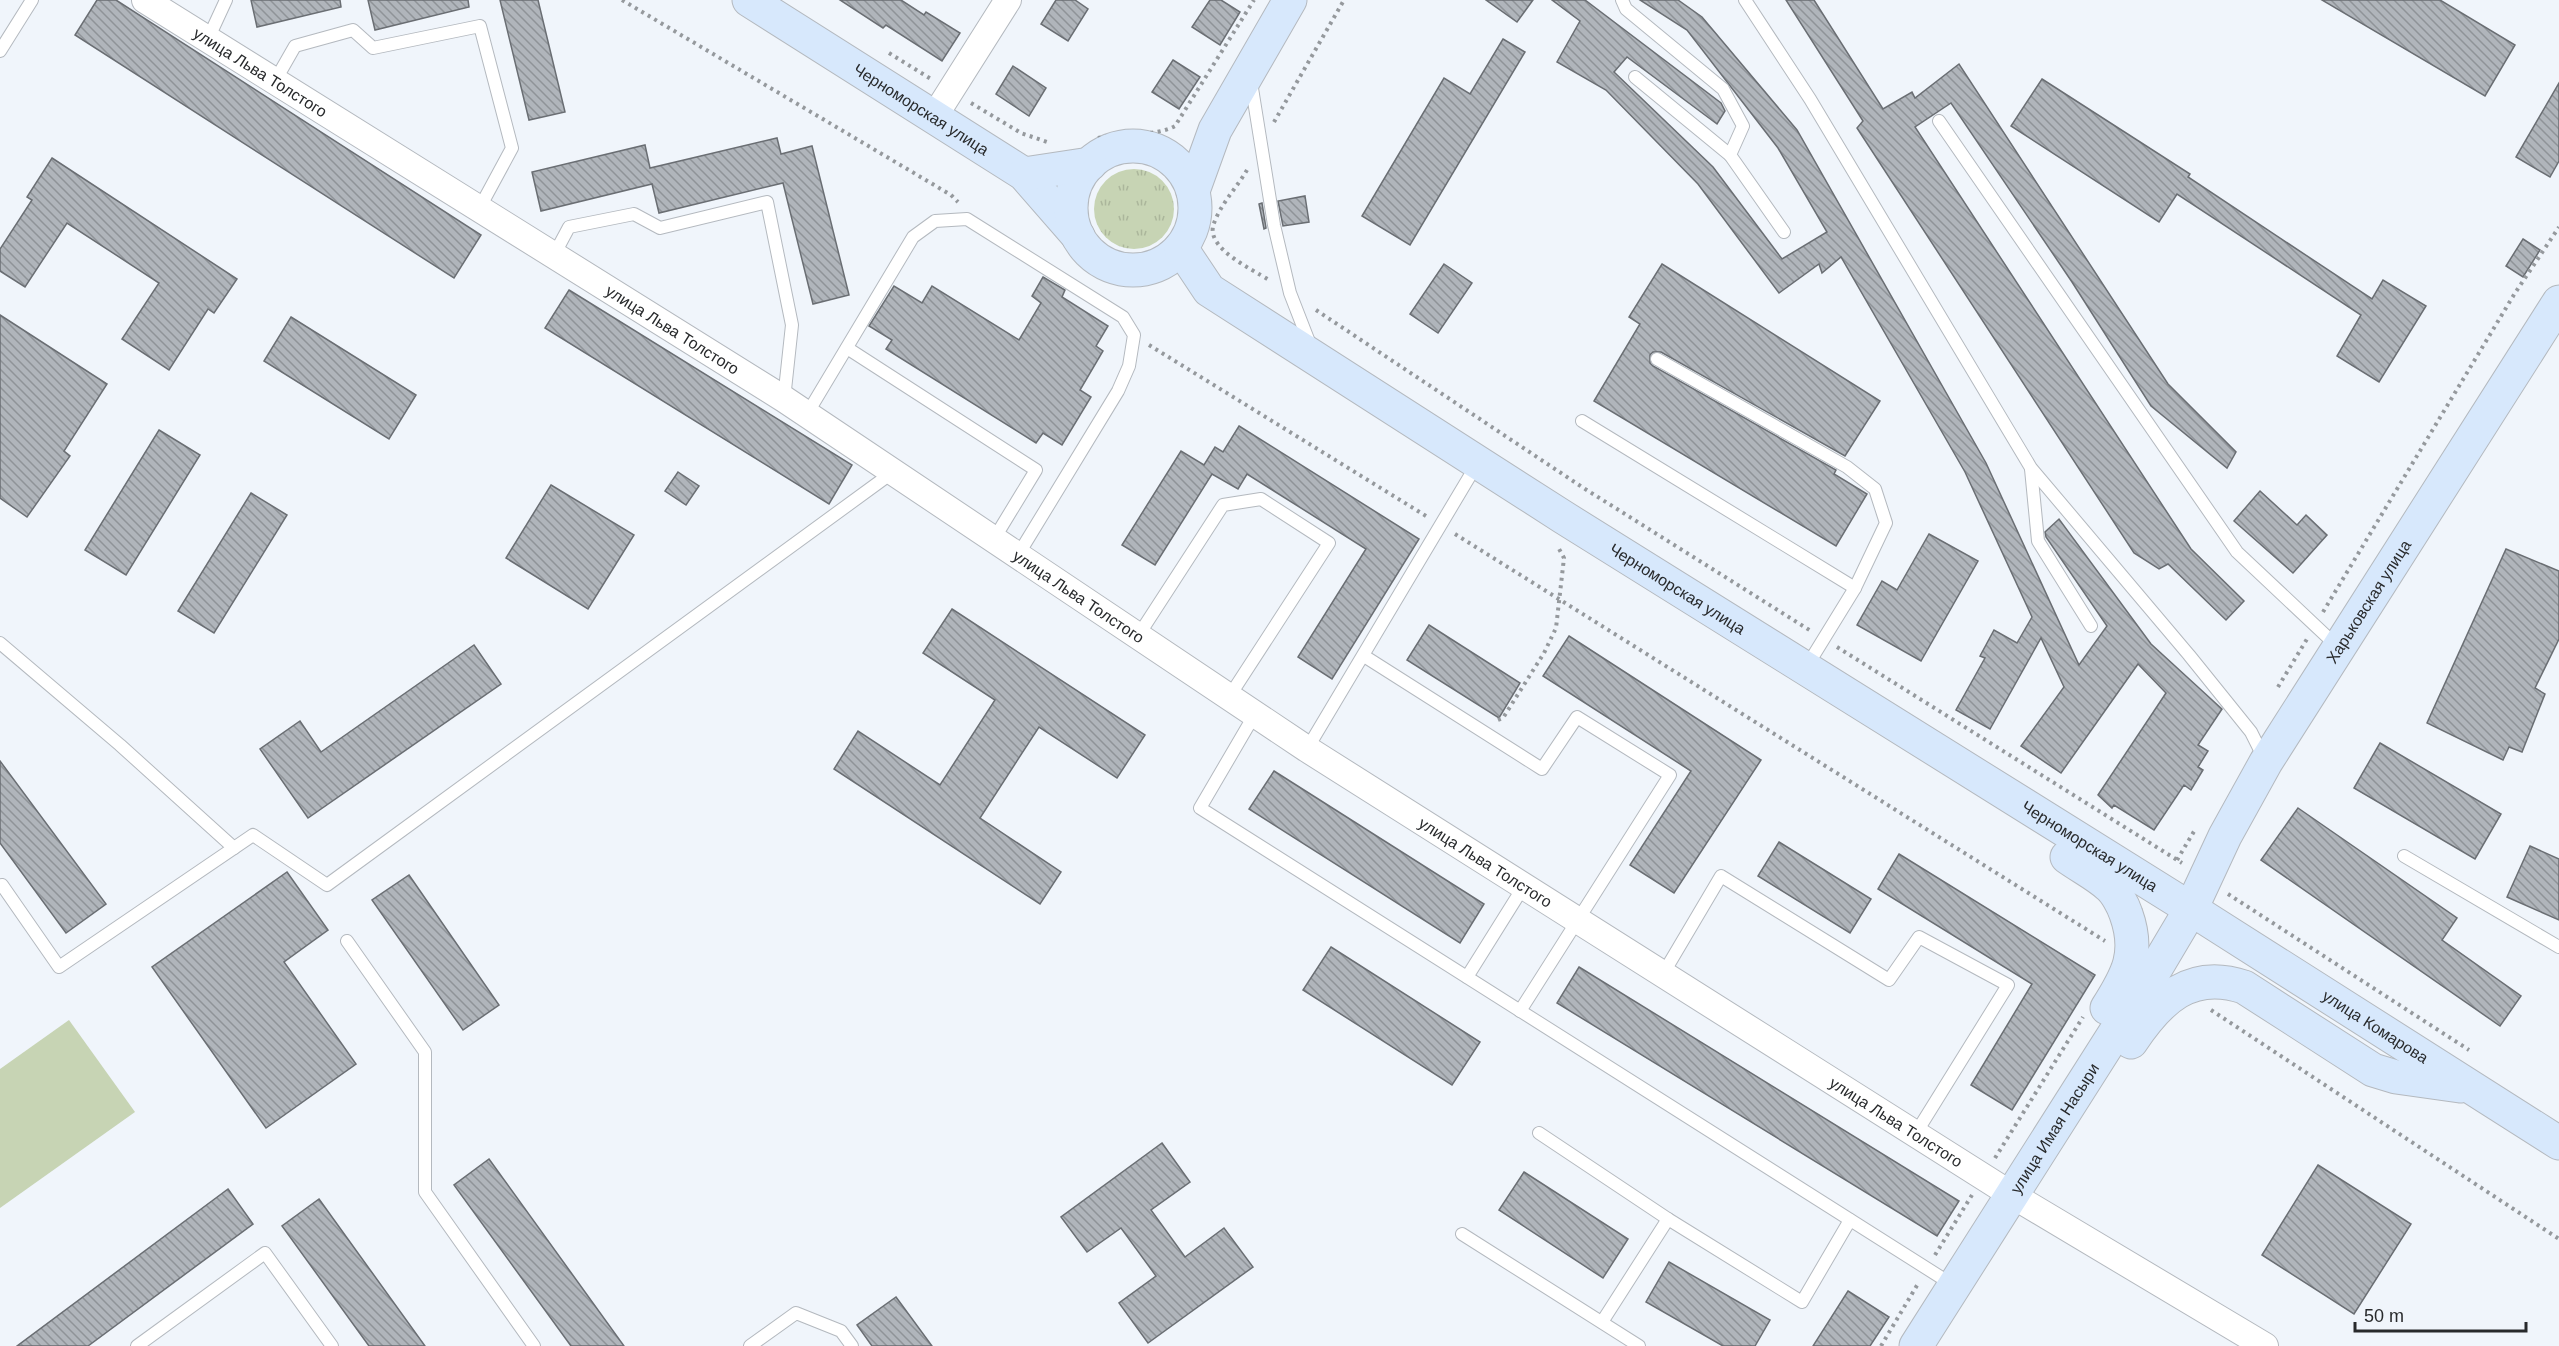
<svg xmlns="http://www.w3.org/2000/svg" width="2559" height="1346" viewBox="0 0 2559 1346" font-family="Helvetica,sans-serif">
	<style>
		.grass { fill: url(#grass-tufts) }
		.garden { fill: #c7d4b4 }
		.building { fill: url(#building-back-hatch); stroke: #6a6e73; stroke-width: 1.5 }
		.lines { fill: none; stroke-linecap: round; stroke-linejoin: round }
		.lane-casing { stroke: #b4b9bf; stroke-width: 14 }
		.street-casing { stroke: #b4b9bf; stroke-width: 28 }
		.secondary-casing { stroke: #b4b9bf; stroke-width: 35 }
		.path { stroke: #95999d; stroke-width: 4; stroke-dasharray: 3 4.5; stroke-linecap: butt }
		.lane { stroke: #fff; stroke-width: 12 }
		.street { stroke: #fff; stroke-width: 26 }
		.secondary { stroke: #d7e8fc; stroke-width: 33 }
		.labels { text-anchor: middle; stroke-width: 6; stroke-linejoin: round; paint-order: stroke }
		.street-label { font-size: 16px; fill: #282a2c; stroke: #f0f5fb }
	</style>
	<defs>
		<pattern id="grass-tufts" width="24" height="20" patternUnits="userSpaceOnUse" patternTransform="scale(1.5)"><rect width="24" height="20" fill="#c7d4b4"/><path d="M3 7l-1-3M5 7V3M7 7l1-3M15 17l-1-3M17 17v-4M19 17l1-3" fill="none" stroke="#abb69b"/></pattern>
		<pattern id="building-back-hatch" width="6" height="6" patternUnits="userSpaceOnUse" patternTransform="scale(1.5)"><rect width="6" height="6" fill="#b0b5bb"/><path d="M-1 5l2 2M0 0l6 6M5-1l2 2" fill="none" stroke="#8f9398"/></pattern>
	</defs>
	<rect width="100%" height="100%" fill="#f0f5fb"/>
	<circle class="grass" cx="1134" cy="209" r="40"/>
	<polygon class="garden" points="69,1020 135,1112 0,1208 0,1069"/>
	<g class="building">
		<polygon points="97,0 116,0 481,235 454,278 75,35"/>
		<polygon points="251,0 340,0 341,7 257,27"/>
		<polygon points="368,0 468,0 469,7 375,30"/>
		<polygon points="500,0 538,0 565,112 529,120"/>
		<polygon points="840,0 901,0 924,15 926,12 960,33 942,61 886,25 883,28"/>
		<polygon points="1056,0 1075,0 1088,9 1068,41 1041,24"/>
		<polygon points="1210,0 1221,0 1240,12 1220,45 1192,27"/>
		<polygon points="1486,0 1533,0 1517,22"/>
		<polygon points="1552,0 1585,0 1721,103 1725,111 1717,124 1627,57 1614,72 1713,167 1782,259 1827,232 1778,148 1687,30 1640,0 1678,0 1702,17 1797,130 1986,463 2079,665 2107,626 2046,537 2045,532 2059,519 2151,644 2222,709 2198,745 2208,751 2198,767 2203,770 2191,790 2184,785 2154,830 2114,805 2112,808 2098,795 2166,693 2138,664 2061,773 2021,746 2064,687 2041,638 1990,729 1956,710 1985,658 1980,656 1994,630 2017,643 2032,617 1965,472 1841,257 1822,273 1819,264 1779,293 1698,184 1606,90 1557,62 1580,21"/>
		<polygon points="1786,0 1814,0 1883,109 1912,92 1915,98 1959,64 2168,384 2236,452 2227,468 2151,406 2072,282 1951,103 1915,127 2191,549 2244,601 2226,620 2168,564 2159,569 2134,553 1857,128 1863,121"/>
		<polygon points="2322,0 2440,0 2515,45 2485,96"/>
		<polygon points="1503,39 1525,52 1410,245 1362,216 1444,78 1470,94"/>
		<polygon points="1173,60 1200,77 1179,109 1152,92"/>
		<polygon points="1013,66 1046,88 1029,116 996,94"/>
		<polygon points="2042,79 2190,174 2188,177 2372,299 2383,280 2426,306 2379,382 2337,356 2361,315 2177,194 2159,222 2011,126"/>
		<polygon points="2559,83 2559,161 2550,177 2516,157"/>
		<polygon points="777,138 781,154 812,146 849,295 813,304 783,183 659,213 652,184 541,211 532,172 645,145 650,168"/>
		<polygon points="52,158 237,279 214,313 208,309 169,370 122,339 159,283 67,223 25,287 0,271 0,249 32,200 27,197"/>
		<polygon points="1305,196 1309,222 1283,226 1278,201"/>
		<polygon points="1262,203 1266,228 1264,229 1259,204"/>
		<polygon points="2523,239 2540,250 2523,277 2506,266"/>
		<polygon points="1444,264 1472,283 1438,333 1410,314"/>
		<polygon points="1662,264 1880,401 1845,456 1661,352 1653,352 1650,355 1650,363 1653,366 1836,470 1834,474 1867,494 1836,546 1594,401 1640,324 1629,317"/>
		<polygon points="1043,277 1065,290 1062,297 1108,326 1096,346 1103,351 1080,390 1091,397 1062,445 1043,433 1036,443 886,349 892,340 869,326 894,286 922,303 932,286 1019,340 1041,303 1032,296"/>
		<polygon points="569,290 852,465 829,504 545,328"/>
		<polygon points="0,315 107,384 64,451 70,456 27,517 0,498"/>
		<polygon points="291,317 416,395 389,439 264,361"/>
		<polygon points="1239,426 1419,539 1332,679 1298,657 1366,549 1247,474 1238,489 1212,474 1155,565 1122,545 1181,451 1204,465 1215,447 1223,452"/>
		<polygon points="159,430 200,455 126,575 85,550"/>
		<polygon points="678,472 699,486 686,505 665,491"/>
		<polygon points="551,485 634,535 588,609 506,558"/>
		<polygon points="2260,491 2297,525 2306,515 2327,535 2293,573 2234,521"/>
		<polygon points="251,493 287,515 214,633 178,611"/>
		<polygon points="1929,534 1978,561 1921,661 1857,625 1882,581 1897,590"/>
		<polygon points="2506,549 2559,571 2559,639 2535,688 2545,694 2522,752 2509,747 2503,760 2427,723"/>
		<polygon points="952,609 1145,735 1117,778 1039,727 980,818 1061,872 1040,904 834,769 858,731 940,785 995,700 923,653"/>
		<polygon points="1429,625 1520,683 1499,718 1407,660"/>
		<polygon points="1569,636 1761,760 1674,893 1630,865 1691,771 1543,676"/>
		<polygon points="474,645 501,684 308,818 260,749 300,721 321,752"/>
		<polygon points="2380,743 2501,814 2475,859 2354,788"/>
		<polygon points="0,761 106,904 66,933 0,843"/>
		<polygon points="1274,771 1484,904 1460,943 1249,809"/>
		<polygon points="2298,808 2457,918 2442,940 2521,996 2500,1026 2261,860"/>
		<polygon points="1779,842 1871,899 1850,933 1758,876"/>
		<polygon points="2530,846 2559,859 2559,920 2507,897"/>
		<polygon points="1899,854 2095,975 2012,1110 1971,1085 2032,984 1878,889"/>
		<polygon points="287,872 328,930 284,962 356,1064 266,1128 152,967"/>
		<polygon points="409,875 499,1005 463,1030 372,900"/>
		<polygon points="1331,947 1480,1042 1452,1085 1303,990"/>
		<polygon points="1579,967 1959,1201 1937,1236 1557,1003"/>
		<polygon points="1162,1143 1190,1182 1151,1210 1185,1257 1224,1228 1253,1267 1148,1343 1119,1303 1156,1276 1121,1228 1087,1252 1061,1217"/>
		<polygon points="489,1159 624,1346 571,1346 454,1185"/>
		<polygon points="2318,1165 2411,1224 2354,1314 2262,1255"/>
		<polygon points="1524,1172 1628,1239 1603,1278 1499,1210"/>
		<polygon points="228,1189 253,1224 88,1346 17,1346"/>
		<polygon points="319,1199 425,1346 369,1346 282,1226"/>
		<polygon points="1669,1262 1770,1320 1755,1346 1723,1346 1646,1302"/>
		<polygon points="1848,1291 1889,1317 1870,1346 1813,1346"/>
		<polygon points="896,1297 932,1346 872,1346 857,1325"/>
	</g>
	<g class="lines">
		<g class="lane-casing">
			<g id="lane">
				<polyline points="1622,0 1626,9 1723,89 1743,126 1730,155 1784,232"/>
				<polyline points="1745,0 1810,99 2031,468 2189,655 2251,732 2264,758"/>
				<polyline points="208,39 226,0"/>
				<polyline points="0,51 32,0"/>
				<polyline points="1635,77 1730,155"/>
				<polyline points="275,81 295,46 353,30 373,48 480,26 512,148 479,209"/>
				<polyline points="1251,82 1274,225 1290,293 1311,347"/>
				<polyline points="1939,121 2237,552 2338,647"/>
				<polyline points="554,255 569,227 634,214 660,228 767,202 792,325 784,399"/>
				<polyline points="847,348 1036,470 994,539"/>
				<polyline points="1657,359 1847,467 1875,489 1886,523 1855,588 1807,666"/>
				<polyline points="807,414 913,237 935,221 967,219 1123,317 1134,335 1129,366 1118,391 1018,555"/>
				<polyline points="1582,421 1855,588"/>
				<polyline points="2031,469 2038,541 2091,626"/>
				<polyline points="1138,636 1223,505 1261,499 1329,543 1229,697"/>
				<polyline points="0,643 120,745 234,848"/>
				<polyline points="1364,656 1542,769 1577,717 1670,775 1520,1011"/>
				<polyline points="1255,714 1200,808 1953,1285"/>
				<polyline points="1307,749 1477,464"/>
				<polyline points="2404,856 2559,947"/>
				<polyline points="2,885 59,967 253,835 327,885 893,472"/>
				<polyline points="347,941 425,1052 425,1192 534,1346"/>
				<polyline points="1663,974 1721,876 1889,980 1919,937 2008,985 1916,1133"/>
				<polyline points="1467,977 1524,886"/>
				<polyline points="1539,1133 1668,1219 1802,1302 1850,1220"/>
				<polyline points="1462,1234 1639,1346"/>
				<polyline points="1602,1322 1668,1219"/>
				<polyline points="137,1346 265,1253 332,1346"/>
				<polyline points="750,1346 796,1313 841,1331 852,1346"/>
			</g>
		</g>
		<g class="street-casing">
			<g id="street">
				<path id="s1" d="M 145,0 L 784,399 L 1307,749 L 2012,1195 L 2265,1346"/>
				<polyline points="934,117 1008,0"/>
			</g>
		</g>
		<g class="secondary-casing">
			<g id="secondary">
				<path id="s2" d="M 749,0 L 1024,174 L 1078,236"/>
				<circle cx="1133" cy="208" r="62"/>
				<polyline points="1024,174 1090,164"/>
				<polyline points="1193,191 1215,130 1290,0"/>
				<path id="s3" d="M 1181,248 L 1209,290 L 1563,517 L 2191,909 L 2559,1143"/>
				<path d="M 2067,857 C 2081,867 2097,875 2109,886 C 2116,892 2123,905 2126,914 C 2140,953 2128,975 2107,1008"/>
				<path d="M 2131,1042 C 2159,1000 2190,969 2244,987 L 2373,1070 L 2396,1077 L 2460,1086"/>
				<path id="s4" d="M 1916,1346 L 2153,973 L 2191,909 L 2225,836 L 2266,762 L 2559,302"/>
			</g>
		</g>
		<g class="path">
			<polyline points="622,0 951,195 958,202"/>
			<polyline points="889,53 931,79"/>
			<polyline points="971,103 1021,133 1047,142"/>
			<polyline points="1274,122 1344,0"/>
			<path d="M 1098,138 C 1122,132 1155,137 1175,126 L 1254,0"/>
			<path d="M 1247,170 C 1237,187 1221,204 1214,223 C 1204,248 1252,269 1269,280"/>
			<polyline points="1316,310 1582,487 1811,631"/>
			<polyline points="1149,345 1426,516"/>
			<polyline points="1455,534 2105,941"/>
			<polyline points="2323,612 2515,293 2559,227"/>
			<polyline points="1837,647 2182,863"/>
			<polyline points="2278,687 2307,639"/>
			<polyline points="1498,720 1503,718 1544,653 1556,628 1564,558 1558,547"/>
			<polyline points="2177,860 2196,828"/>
			<polyline points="2228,894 2469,1050"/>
			<polyline points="2211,1010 2559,1239"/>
			<polyline points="1995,1158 2083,1017"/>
			<polyline points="1935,1255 1972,1195"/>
			<polyline points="1881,1346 1919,1282"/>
		</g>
		<use href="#lane" class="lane"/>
		<use href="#street" class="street"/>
		<use href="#secondary" class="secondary"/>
	</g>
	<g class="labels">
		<g class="street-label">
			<text dy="6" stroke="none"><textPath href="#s1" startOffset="136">улица Льва Толстого</textPath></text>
			<text dy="6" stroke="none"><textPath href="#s2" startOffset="204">Черноморская улица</textPath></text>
			<text dy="6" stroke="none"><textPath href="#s1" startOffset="622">улица Льва Толстого</textPath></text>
			<text dy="6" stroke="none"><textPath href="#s3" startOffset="606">Черноморская улица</textPath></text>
			<text dy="6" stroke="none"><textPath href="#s1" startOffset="1108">улица Льва Толстого</textPath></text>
			<text dy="6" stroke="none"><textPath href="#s4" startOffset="872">Харьковская улица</textPath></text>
			<text dy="6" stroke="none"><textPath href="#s3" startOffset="1092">Черноморская улица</textPath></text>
			<text dy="6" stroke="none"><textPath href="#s1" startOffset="1594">улица Льва Толстого</textPath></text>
			<text dy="6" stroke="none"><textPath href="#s3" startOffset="1430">улица Комарова</textPath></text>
			<text dy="6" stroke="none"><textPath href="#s1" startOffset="2080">улица Льва Толстого</textPath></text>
			<text dy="6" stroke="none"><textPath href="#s4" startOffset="258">улица Имая Насыри</textPath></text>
		</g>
	</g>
	<path d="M2355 1322v9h171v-9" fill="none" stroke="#282a2c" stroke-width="3"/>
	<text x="2364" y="1322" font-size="18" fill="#282a2c" stroke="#f0f5fb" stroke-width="4.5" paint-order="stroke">50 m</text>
</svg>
